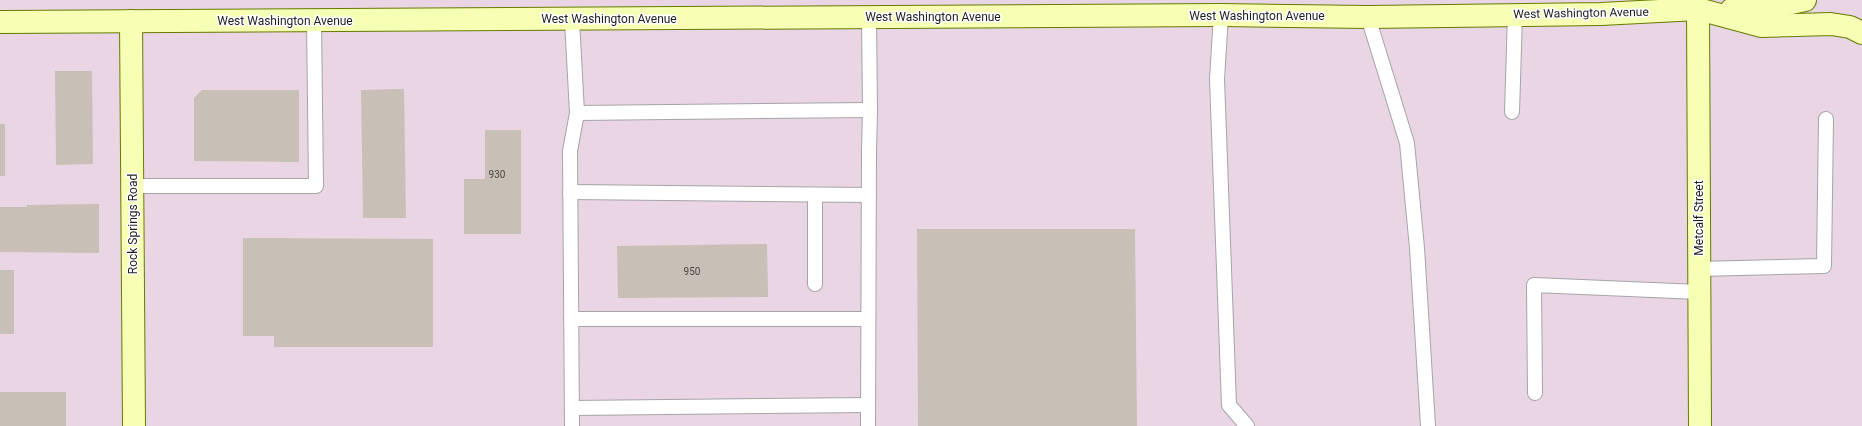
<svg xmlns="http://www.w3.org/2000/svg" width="1862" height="426" viewBox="0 0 1862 426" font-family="Roboto,sans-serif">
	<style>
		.industrial { fill: #ead5e5 }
		.building { fill: #c8bfb6 }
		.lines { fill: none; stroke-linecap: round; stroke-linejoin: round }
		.lane-casing { stroke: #a5a5a5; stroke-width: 16 }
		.secondary-casing { stroke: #657b00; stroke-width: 24 }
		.lane { stroke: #fff; stroke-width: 14 }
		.secondary { stroke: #f6ffb3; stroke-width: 22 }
		.labels { text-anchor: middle; stroke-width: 3; stroke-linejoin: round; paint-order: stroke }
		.number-label { font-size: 10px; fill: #484644 }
		.street-label { font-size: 12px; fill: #1e1e1e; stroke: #fff }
	</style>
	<rect width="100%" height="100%" fill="#f0ede3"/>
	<rect class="industrial" x="0" y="0" width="1862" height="426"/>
	<g class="building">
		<polygon points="55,71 92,71 93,164 56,165"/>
		<polygon points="404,89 406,218 363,218 361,90"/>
		<polygon points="202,90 299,90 299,162 194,161 194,98"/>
		<rect x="0" y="124" width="5" height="52"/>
		<polygon points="485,130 521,130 521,234 464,234 464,179 485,179"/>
		<polygon points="99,204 99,253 0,252 0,207 27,207 27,205"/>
		<polygon points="917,229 1135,229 1137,426 918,426"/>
		<polygon points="243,238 433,239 433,347 274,347 274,336 243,336"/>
		<polygon points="767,244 768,297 618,298 617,246"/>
		<rect x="0" y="270" width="14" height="64"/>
		<rect x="0" y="392" width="66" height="34"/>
	</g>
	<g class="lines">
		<g class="lane-casing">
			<g id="lane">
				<polyline points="1221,15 1217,79 1229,405 1247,426"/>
				<polyline points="1368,17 1407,143 1417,248 1428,426"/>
				<polyline points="1512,112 1515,15"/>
				<polyline points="577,113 870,110"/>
				<polyline points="132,186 316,186 314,21"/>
				<polyline points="570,192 869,195"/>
				<polyline points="1699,269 1824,266 1826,119"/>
				<polyline points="815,284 815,195"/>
				<polyline points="571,319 868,319"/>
				<polyline points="1535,393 1534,285 1699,292"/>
				<polyline points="572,408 868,405"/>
				<polyline points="572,426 570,151 577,113 572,20"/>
				<polyline points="868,426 869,151 870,110 869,18"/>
			</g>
		</g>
		<g class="secondary-casing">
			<g id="secondary">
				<polyline points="1698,9 1700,426"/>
				<polyline points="1731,10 1755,11 1805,0"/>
				<polyline points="131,21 134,426"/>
				<polyline points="0,22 1221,15 1368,17 1601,14 1698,9 1761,26 1831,24 1850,27 1862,33"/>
			</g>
		</g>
		<use href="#lane" class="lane"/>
		<use href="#secondary" class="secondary"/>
	</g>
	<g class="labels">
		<g class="number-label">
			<text x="497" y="178">930</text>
			<text x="692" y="275">950</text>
		</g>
		<g class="street-label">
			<text transform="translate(1581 13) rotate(-1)" y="4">West Washington Avenue</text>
			<text x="1257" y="20">West Washington Avenue</text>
			<text x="933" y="21">West Washington Avenue</text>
			<text x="609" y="23">West Washington Avenue</text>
			<text x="285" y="25">West Washington Avenue</text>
			<text transform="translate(1699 218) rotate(-90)" y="4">Metcalf Street</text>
			<text transform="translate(133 224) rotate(-90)" y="4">Rock Springs Road</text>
		</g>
	</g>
</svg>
